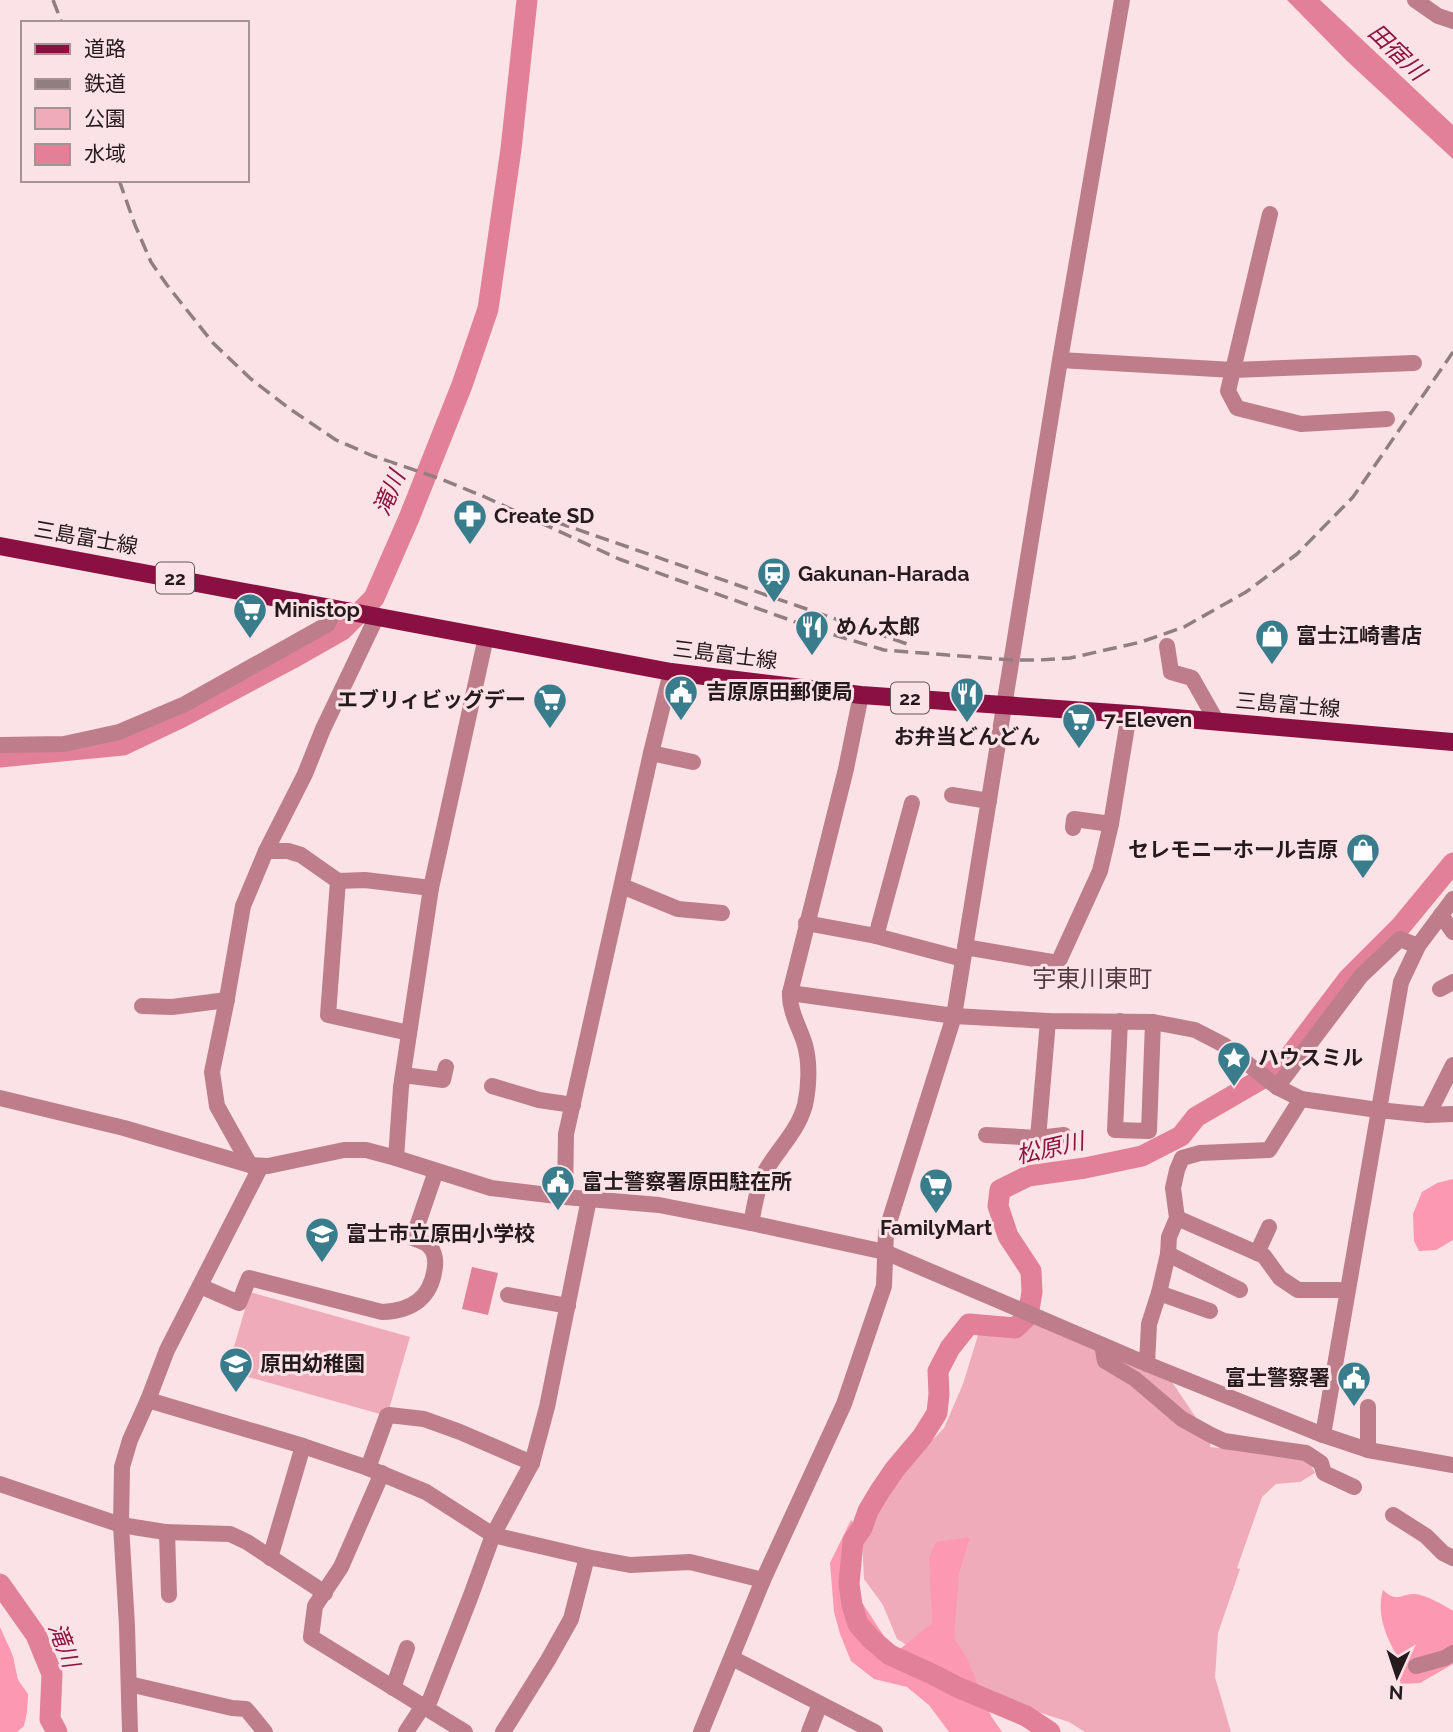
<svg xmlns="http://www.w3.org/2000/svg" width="1453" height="1732" viewBox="0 0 1453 1732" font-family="Raleway,'Noto Sans JP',sans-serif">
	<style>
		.green { fill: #efabba }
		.forest { fill: #fd98b1 }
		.water { fill: #e28098 }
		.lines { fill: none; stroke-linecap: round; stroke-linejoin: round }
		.river { stroke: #e28098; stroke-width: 21 }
		.minor { stroke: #bd7d8b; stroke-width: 16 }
		.major { stroke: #8a1041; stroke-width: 18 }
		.rail { stroke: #907e81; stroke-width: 3.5; stroke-dasharray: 14 7; stroke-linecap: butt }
		.labels { text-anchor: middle; stroke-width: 6; stroke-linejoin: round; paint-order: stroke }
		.shield { fill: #fbe2e6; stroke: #655659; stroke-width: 2 }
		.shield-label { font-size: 19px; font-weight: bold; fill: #251a1c }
		.poi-label { font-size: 21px; font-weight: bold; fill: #251a1c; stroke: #fbe2e6; text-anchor: start }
		.street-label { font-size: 21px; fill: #251a1c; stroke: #fbe2e6 }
		.water-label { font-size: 23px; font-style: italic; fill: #8a1341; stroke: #fbe2e6 }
		.quarter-label { font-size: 24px; fill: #543b41; stroke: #fbe2e6 }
	</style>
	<rect width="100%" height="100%" fill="#fbe2e6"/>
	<g class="green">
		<polygon points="250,1292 410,1337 387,1416 227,1371"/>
		<polygon points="1028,1316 1168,1376 1211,1440 1210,1447 1307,1458 1315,1473 1300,1482 1276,1484 1262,1497 1237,1568 1240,1569 1218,1633 1215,1677 1231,1732 1085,1732 1069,1722 1014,1704 975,1686 897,1639 883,1605 864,1579 862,1541 908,1465 944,1428 963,1384 979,1332"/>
	</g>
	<g class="forest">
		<polygon points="1453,1179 1453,1240 1436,1250 1419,1251 1414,1241 1413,1214 1422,1192 1437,1183"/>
		<polygon points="851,1520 860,1531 850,1584 895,1653 932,1623 929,1558 936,1542 970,1537 959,1574 954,1638 967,1658 991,1716 1002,1732 949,1732 929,1705 907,1687 874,1679 851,1661 840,1634 834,1612 830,1563"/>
		<path d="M 1383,1590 C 1398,1604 1401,1593 1415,1594 C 1426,1595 1444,1605 1453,1611 L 1453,1664 L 1420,1683 L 1401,1684 L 1398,1674 L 1403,1666 C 1389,1643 1375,1617 1383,1590 Z"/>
		<polygon points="0,1627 13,1656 18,1680 28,1694 28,1696 27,1712 24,1726 17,1732 0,1732"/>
	</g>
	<g class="water">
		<polygon points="1287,0 1320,0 1453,125 1453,159 1347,61"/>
		<polygon points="1453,854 1453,868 1404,930 1397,924 1441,871"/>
		<polygon points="472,1267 498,1273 488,1315 462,1309"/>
	</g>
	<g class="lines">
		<g class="river">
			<polyline points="0,757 123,745 182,717 291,659 342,630 374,598 409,518 462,385 488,309 511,149 527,0"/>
			<polyline points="0,1584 36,1635 52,1674 50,1719 57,1732"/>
			<polyline points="1050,1732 1026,1716 957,1687 932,1674 890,1655 871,1639 858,1624 852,1605 849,1584 853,1541 862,1528 868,1511 880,1491 895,1469 922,1437 937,1413 939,1394 938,1371 950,1348 969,1324 1015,1328 1028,1316 1032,1292 1031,1271 1008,1236 998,1206 1000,1190 1028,1176 1085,1168 1142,1156 1181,1136 1196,1117 1270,1074 1289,1057 1348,979 1401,926 1453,863"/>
		</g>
		<g class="minor">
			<polyline points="1415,0 1438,16 1453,21"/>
			<polyline points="1270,214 1228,391 1237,408 1301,424 1387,419"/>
			<polyline points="1060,360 1233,370 1414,363"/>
			<polyline points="1167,646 1171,672 1192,678 1217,722"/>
			<polyline points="0,745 64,744 119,732 185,704 328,624 334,608"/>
			<polyline points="651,753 693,762"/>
			<polyline points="952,795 989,801"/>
			<polyline points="1073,828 1074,819 1111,824"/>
			<polyline points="266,851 288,851 301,855 338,881 365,880 431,888"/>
			<polyline points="338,881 328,1015 409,1033"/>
			<polyline points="622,886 678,909 722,913"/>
			<polyline points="1441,915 1453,932"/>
			<polyline points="806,923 876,936 963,959"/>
			<polyline points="876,936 912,803"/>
			<polyline points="965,947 1058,963 1100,871 1111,824 1129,714"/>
			<polyline points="1440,989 1453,982"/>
			<polyline points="790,993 954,1016 1048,1021 1153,1022 1195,1030 1224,1045 1277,1087 1301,1099 1378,1110 1428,1115 1453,1114"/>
			<polyline points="142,1006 172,1007 227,1000"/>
			<polyline points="1120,1021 1115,1130 1149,1131 1153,1022"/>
			<polyline points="403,1075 443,1080 446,1067"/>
			<polyline points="492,1086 539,1100 573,1105"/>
			<polyline points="1277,1087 1361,976 1400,939 1418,946"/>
			<polyline points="0,1098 124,1128 250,1165 268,1166 344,1150 366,1150 396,1158 491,1188 565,1197 659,1205 751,1223 885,1252 1147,1364 1323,1435 1368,1450 1453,1465"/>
			<polyline points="1428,1115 1453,1065"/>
			<polyline points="986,1135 1038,1138 1064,1135"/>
			<polyline points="1038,1138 1048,1021"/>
			<polyline points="396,1158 401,1087 431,888 486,637"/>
			<polyline points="250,1165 217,1106 212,1072 226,1004 243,906 266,851 305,774 323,729 377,616"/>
			<polyline points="565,1197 566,1134 651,753 671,672"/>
			<polyline points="1177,1218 1264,1256 1280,1278 1298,1290 1347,1290"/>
			<path d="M 751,1223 C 755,1205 757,1186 766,1170 C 779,1148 798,1131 805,1105 C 809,1087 810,1063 805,1045 C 800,1028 789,1011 790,993 L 846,769 L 861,695"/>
			<polyline points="1257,1253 1269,1227"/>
			<polyline points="1168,1254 1240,1290"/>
			<path d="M 200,1286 L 239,1303 L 249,1278 L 382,1312 C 413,1311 432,1297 435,1266 C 436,1259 434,1250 428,1245 C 425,1242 418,1240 413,1238 L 436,1171"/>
			<polyline points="1159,1293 1210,1311"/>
			<polyline points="508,1295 568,1306"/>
			<polyline points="1102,1345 1105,1361 1135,1379 1182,1419 1211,1435 1224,1441 1306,1453 1321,1463 1324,1473 1354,1487"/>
			<polyline points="1147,1364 1149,1324 1159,1293 1168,1254 1169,1237 1177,1218 1173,1188 1177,1170 1182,1158 1200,1153 1269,1150 1301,1099"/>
			<polyline points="148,1400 303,1446 368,1468 426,1492 493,1535 587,1557 630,1565 690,1562 763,1580"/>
			<polyline points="1323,1435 1401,982 1418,946 1453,899"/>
			<polyline points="1368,1450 1368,1407"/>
			<polyline points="368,1468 387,1416 389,1415 424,1419 460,1432 532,1463"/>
			<polyline points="382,1473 341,1567 315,1606 311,1637 465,1732"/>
			<polyline points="0,1484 121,1525 165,1532 230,1534 247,1542 325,1593"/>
			<polyline points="1393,1515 1426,1536 1443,1553 1453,1558"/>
			<polyline points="167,1532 169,1595"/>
			<polyline points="270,1558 303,1446"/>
			<polyline points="732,1658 875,1732"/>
			<polyline points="1416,1666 1445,1658 1453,1653"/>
			<polyline points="129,1684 232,1708 246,1709 265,1732"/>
			<polyline points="393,1688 407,1648"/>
			<polyline points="130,1732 127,1626 121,1525 122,1467 130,1440 148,1400 167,1350 261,1166"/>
			<polyline points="406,1732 423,1706 430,1700 470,1598 493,1535 532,1463 547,1407 589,1199"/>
			<polyline points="503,1732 548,1660 571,1619 587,1557"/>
			<polyline points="701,1732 763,1580 844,1404 884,1286 886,1232 954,1016 1060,360 1122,0"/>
			<polyline points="809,1732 820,1704"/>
		</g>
		<polyline class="major" points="0,546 671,672 861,695 1129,714 1453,742"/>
		<g class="rail">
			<polyline points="53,0 62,23"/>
			<polyline points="119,180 135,225 151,262 167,285 213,343 251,379 290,409 336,440 373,456 441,479 485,497 619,559 818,630 884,650 1012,660 1039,660 1070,658 1141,642 1184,627 1246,592 1297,554 1353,497 1453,352"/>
			<polyline points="556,522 913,646"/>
		</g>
	</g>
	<defs>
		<g id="pharmacy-pin" transform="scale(1.75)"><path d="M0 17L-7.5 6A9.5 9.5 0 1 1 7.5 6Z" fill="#397d8c" stroke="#fbe2e6"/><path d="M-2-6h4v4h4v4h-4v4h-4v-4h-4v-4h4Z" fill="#fff"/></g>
		<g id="station-pin" transform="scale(1.75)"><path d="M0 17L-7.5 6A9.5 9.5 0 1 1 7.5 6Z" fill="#397d8c" stroke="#fbe2e6"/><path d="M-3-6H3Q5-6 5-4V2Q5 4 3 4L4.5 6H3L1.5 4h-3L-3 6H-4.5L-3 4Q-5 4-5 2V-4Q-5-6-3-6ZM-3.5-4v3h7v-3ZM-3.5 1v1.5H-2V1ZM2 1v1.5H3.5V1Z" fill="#fff"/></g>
		<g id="supermarket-pin" transform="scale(1.75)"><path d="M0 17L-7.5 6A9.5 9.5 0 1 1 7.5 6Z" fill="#397d8c" stroke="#fbe2e6"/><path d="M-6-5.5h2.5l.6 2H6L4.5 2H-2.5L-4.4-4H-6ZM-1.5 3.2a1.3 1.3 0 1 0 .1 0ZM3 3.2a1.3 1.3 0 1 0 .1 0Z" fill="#fff"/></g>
		<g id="restaurant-pin" transform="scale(1.75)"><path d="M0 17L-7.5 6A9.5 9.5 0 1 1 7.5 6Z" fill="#397d8c" stroke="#fbe2e6"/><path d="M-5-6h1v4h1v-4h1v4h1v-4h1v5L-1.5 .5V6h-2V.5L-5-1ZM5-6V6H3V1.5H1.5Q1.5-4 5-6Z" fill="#fff"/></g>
		<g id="shop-pin" transform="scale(1.75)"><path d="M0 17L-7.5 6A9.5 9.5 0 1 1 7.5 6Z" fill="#397d8c" stroke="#fbe2e6"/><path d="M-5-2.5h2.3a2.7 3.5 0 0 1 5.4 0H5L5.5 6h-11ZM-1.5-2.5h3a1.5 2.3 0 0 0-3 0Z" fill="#fff"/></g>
		<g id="civic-pin" transform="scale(1.75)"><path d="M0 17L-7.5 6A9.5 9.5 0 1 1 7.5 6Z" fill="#397d8c" stroke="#fbe2e6"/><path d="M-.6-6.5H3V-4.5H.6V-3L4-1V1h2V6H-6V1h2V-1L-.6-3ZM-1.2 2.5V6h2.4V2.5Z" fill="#fff"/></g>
		<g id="sight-pin" transform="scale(1.75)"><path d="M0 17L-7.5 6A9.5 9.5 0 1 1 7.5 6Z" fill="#397d8c" stroke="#fbe2e6"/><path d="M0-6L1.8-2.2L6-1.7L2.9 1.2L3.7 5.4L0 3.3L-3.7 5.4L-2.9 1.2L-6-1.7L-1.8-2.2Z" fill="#fff"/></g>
		<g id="school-pin" transform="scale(1.75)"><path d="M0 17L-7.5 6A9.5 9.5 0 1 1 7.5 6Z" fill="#397d8c" stroke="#fbe2e6"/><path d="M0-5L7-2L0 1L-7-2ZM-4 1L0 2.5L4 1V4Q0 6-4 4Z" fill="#fff"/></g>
	</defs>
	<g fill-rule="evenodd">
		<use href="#pharmacy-pin" x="470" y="516"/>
		<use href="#station-pin" x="774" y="574"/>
		<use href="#supermarket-pin" x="250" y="610"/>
		<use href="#restaurant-pin" x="812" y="627"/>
		<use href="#shop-pin" x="1272" y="636"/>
		<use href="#civic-pin" x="681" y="692"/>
		<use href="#restaurant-pin" x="967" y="694"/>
		<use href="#supermarket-pin" x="550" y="700"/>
		<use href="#supermarket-pin" x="1079" y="720"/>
		<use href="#shop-pin" x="1363" y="850"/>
		<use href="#sight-pin" x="1234" y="1058"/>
		<use href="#civic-pin" x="558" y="1182"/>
		<use href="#supermarket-pin" x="936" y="1185"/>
		<use href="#school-pin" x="322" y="1234"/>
		<use href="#school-pin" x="236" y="1364"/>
		<use href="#civic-pin" x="1354" y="1378"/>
	</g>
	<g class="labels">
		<g class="shield">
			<rect x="156" y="562.5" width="38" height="31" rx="5"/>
			<rect x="891" y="682.5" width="38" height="31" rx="5"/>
		</g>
		<g class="shield-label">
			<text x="175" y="585">22</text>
			<text x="910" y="705">22</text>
		</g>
		<g class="poi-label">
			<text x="494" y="523">Create SD</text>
			<text x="798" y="581">Gakunan-Harada</text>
			<text x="274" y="617">Ministop</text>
			<text x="836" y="634">めん太郎</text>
			<text x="1296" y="643">富士江崎書店</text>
			<text x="706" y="699">吉原原田郵便局</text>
			<text x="526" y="707" text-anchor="end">エブリィビッグデー</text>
			<text x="1104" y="727">7-Eleven</text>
			<text x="967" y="744" text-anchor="middle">お弁当どんどん</text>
			<text x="1338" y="857" text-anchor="end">セレモニーホール吉原</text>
			<text x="1258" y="1065">ハウスミル</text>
			<text x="582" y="1189">富士警察署原田駐在所</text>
			<text x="936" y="1235" text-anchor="middle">FamilyMart</text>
			<text x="346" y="1241">富士市立原田小学校</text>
			<text x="260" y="1371">原田幼稚園</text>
			<text x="1330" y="1385" text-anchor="end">富士警察署</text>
		</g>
		<g class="street-label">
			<text transform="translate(86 538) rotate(10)" y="7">三島富士線</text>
			<text transform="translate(725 655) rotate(7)" y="7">三島富士線</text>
			<text transform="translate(1288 705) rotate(5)" y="7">三島富士線</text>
		</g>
		<g class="water-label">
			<text transform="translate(1397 52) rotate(44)" y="8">田宿川</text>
			<text transform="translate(389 493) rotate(-67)" y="8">滝川</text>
			<text transform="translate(1050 1148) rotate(-13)" y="8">松原川</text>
			<text transform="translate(64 1645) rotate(69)" y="8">滝川</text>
		</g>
		<g class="quarter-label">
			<text x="1092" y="987">宇東川東町</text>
		</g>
	</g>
	<rect x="21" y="21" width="228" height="161" fill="#fbe2e6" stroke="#a59295" stroke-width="2"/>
	<rect x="35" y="44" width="35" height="10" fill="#8a1041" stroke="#a59295" stroke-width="2"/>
	<text x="84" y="56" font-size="21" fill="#251a1c">道路</text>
	<rect x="35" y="79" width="35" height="10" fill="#907e81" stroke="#a59295" stroke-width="2"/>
	<text x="84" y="91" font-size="21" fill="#251a1c">鉄道</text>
	<rect x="35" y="108" width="35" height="21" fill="#efabba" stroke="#a59295" stroke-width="2"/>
	<text x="84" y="126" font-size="21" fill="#251a1c">公園</text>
	<rect x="35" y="144" width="35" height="21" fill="#e28098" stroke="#a59295" stroke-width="2"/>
	<text x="84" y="161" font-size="21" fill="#251a1c">水域</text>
	<g transform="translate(1397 1676) rotate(183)" stroke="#fbe2e6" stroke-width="5" paint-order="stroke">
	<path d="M0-5L12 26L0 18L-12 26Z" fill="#251a1c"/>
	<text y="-10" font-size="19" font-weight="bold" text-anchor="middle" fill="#251a1c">N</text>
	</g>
</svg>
